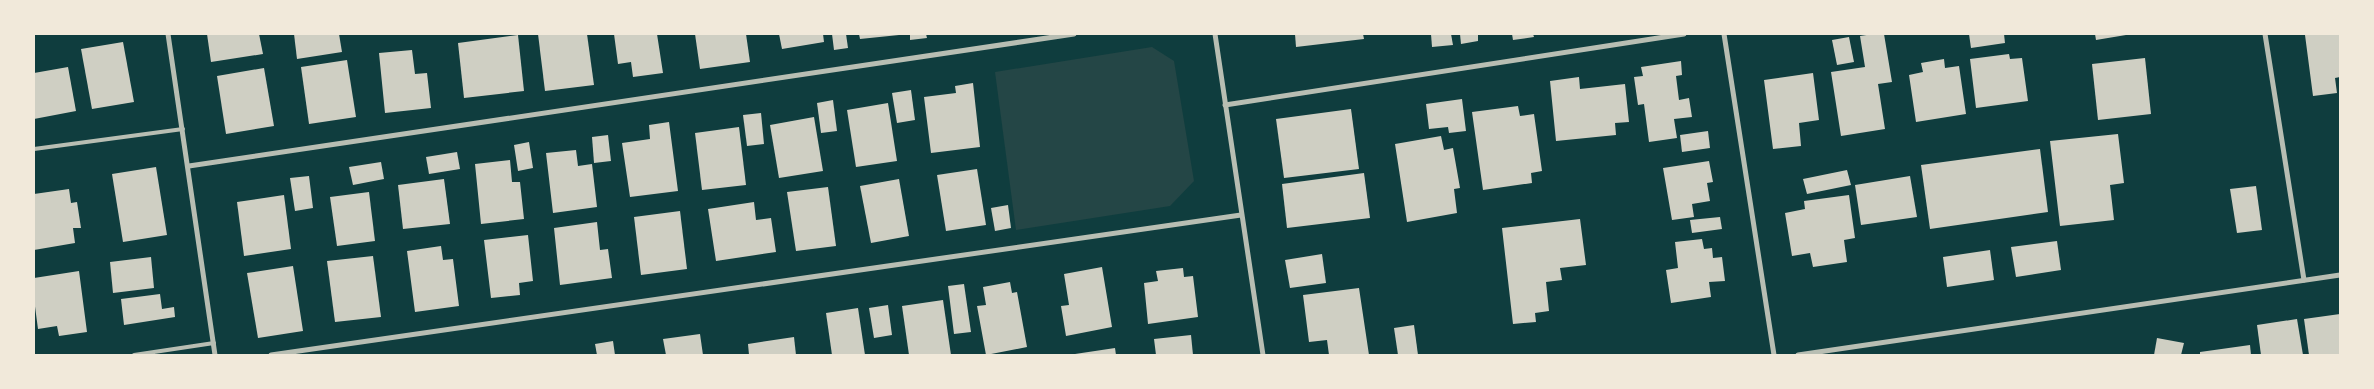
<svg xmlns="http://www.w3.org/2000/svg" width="2374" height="389" viewBox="0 0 2374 389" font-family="'Libre Baskerville',serif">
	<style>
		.green { fill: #244646 }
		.building { fill: #cfcfc3 }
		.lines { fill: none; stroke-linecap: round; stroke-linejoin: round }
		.service { stroke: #b8beb3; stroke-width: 4 }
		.minor { stroke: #b8beb3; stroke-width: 5 }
	</style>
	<rect width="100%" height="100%" fill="#0f3d3e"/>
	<polygon class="green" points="1152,47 1174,61 1194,181 1170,206 1016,230 995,72"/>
	<g class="building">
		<polygon points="207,34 259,34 263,54 211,62"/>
		<polygon points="294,34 339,34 342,52 297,59"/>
		<polygon points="538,34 587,34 594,85 545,91"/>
		<polygon points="614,34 657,34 663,73 633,77 631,62 618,64"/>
		<polygon points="695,34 746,34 750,62 700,69"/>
		<polygon points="779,34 823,34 824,42 782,49"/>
		<polygon points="832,34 846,34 848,48 834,50"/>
		<polygon points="859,34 899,34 899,35 860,39"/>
		<polygon points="910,34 926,34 927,38 910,40"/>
		<polygon points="1295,34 1363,34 1364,39 1296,47"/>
		<polygon points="1431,34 1451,34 1453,45 1432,47"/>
		<polygon points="1460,34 1478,34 1478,41 1461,44"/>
		<polygon points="1512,34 1533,34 1534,37 1513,40"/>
		<polygon points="1873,34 1884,34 1892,82 1878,84 1885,129 1841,136 1831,72 1865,67 1860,36"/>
		<polygon points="1969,34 2004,34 2005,43 1971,48"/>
		<polygon points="2095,34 2126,34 2126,35 2096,40"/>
		<polygon points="2316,34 2340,34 2340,77 2335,78 2337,93 2313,96 2305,35"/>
		<polygon points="518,35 524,91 464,98 458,43"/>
		<polygon points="1849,37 1854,62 1837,65 1832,40"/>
		<polygon points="123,42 134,102 92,109 81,49"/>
		<polygon points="412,50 415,74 427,73 431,108 385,113 379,53"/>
		<polygon points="2009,54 2010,59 2022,58 2028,101 1976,108 1970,59"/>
		<polygon points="2145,58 2151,114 2098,120 2092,64"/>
		<polygon points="1944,59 1945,68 1959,66 1966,114 1916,122 1909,75 1923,72 1921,63"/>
		<polygon points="347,60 356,117 309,124 301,67"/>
		<polygon points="1681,61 1682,75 1676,76 1679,100 1689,98 1692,117 1674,119 1677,138 1649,142 1644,104 1638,105 1634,77 1643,76 1641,67"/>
		<polygon points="68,67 76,111 34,119 34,73"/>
		<polygon points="264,68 274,126 226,134 217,76"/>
		<polygon points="1813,73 1819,120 1799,123 1801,146 1773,149 1764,80"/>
		<polygon points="1579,77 1580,89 1625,84 1629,122 1615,123 1616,135 1556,141 1550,81"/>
		<polygon points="973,83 980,147 931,153 924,97 956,93 955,86"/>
		<polygon points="911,90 915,120 897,123 892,93"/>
		<polygon points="1462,99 1466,131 1449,133 1448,127 1429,129 1426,104"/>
		<polygon points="833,100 837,131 821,133 817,103"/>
		<polygon points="888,103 897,161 856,167 847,110"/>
		<polygon points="1518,106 1520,116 1534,114 1542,171 1531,173 1532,183 1483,190 1472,112"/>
		<polygon points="1351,109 1359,169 1284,178 1276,119"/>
		<polygon points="761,113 764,144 747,146 743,115"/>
		<polygon points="814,117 823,171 779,178 770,125"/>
		<polygon points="669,122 678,191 630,197 622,143 650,139 649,125"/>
		<polygon points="739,127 746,185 702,190 695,133"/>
		<polygon points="1708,131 1710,148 1682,152 1680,135"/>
		<polygon points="2118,134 2124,183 2110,185 2114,220 2060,226 2050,141"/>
		<polygon points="608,135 611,161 594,163 592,137"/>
		<polygon points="1441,136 1444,150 1453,148 1460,188 1454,189 1457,213 1407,222 1395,144"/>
		<polygon points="529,142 533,168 518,171 514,145"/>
		<polygon points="2040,149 2048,212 1930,229 1921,165"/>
		<polygon points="576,150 578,166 592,164 597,207 553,213 546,153"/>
		<polygon points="457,152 460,169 429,174 426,157"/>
		<polygon points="510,160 512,182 520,182 524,219 481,224 475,164"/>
		<polygon points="1709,161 1713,182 1707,183 1710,201 1692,204 1694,217 1672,220 1663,168"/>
		<polygon points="381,162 384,179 353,185 349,167"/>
		<polygon points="156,167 167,235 123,242 112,174"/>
		<polygon points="977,169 986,225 946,231 937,175"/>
		<polygon points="1847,170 1851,185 1807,194 1803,179"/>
		<polygon points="1364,173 1370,218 1287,228 1282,184"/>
		<polygon points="309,176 313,208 295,211 290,178"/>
		<polygon points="1910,176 1917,217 1861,225 1855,185"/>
		<polygon points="444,179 450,224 403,229 398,185"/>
		<polygon points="899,179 909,236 871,243 860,186"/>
		<polygon points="2256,186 2262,230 2237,233 2230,189"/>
		<polygon points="828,187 836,246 796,251 787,192"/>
		<polygon points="69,189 71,203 77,202 81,228 73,228 75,243 34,250 34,194"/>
		<polygon points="369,192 375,241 337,246 330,197"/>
		<polygon points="284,195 291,249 244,256 237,202"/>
		<polygon points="1849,195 1855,238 1844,240 1847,262 1813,267 1810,253 1792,256 1785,213 1805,209 1804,201"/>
		<polygon points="754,202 756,220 771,218 776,252 716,261 708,209"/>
		<polygon points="1008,205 1011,228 995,231 991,208"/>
		<polygon points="680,211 687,269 641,275 634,217"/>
		<polygon points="1720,217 1722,229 1692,233 1690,220"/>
		<polygon points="1580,219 1586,265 1560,268 1562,280 1546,282 1549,311 1535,313 1536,322 1513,324 1502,228"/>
		<polygon points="597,222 600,250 608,249 612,278 560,285 554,228"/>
		<polygon points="528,235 533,281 519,283 520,295 491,298 484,240"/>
		<polygon points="1702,239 1704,249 1712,248 1713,258 1722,257 1725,281 1709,282 1711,297 1671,303 1666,270 1678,268 1675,242"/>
		<polygon points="2057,241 2061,270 2016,277 2011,247"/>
		<polygon points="441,246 443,260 453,259 459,306 415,312 407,251"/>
		<polygon points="1990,250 1994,280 1947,287 1943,257"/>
		<polygon points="1322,254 1326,283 1290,288 1285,260"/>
		<polygon points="373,256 381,317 335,322 327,261"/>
		<polygon points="151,257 154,288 113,293 110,262"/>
		<polygon points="293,266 303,331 258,338 247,273"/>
		<polygon points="1102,267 1112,327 1066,336 1061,306 1069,305 1064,274"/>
		<polygon points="1183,268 1184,277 1193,276 1198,317 1148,324 1144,283 1158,281 1156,271"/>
		<polygon points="79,271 87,332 59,336 57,326 38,329 34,299 34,278"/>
		<polygon points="1010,282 1012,293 1017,292 1027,347 986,355 977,306 986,305 983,287"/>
		<polygon points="964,284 971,332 954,334 948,286"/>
		<polygon points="1359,288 1369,355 1329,355 1327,340 1309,342 1303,295"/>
		<polygon points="160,294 162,309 174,307 175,317 124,325 121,299"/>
		<polygon points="943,300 951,355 909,355 902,306"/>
		<polygon points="888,305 892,335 874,338 869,308"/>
		<polygon points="858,308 865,355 832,355 826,313"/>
		<polygon points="2340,314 2340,355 2309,355 2304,319"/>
		<polygon points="2297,319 2303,355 2261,355 2257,325"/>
		<polygon points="1414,325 1418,355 1398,355 1394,328"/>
		<polygon points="700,334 703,355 666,355 663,339"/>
		<polygon points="1191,335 1193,355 1156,355 1154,339"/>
		<polygon points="794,337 796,355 749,355 748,344"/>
		<polygon points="2157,338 2184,343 2181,355 2154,355"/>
		<polygon points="613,341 615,355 597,355 595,344"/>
		<polygon points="2250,345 2251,355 2200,355 2200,352"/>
		<polygon points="1115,348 1116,355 1075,355 1075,354"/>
	</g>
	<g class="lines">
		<g class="service">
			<polyline points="34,149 183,129"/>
			<polyline points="134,355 214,343"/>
		</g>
		<g class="minor">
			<polyline points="168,34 215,355"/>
			<polyline points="1215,34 1263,355"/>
			<polyline points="1724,34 1774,355"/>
			<polyline points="2265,34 2304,280"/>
			<polyline points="1225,105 1684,34"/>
			<polyline points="189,166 1074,34"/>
			<polyline points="271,355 1241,215"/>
			<polyline points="1798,355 2340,275"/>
		</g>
	</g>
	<rect width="2374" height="389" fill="none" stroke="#f1e9da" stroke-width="70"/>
</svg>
